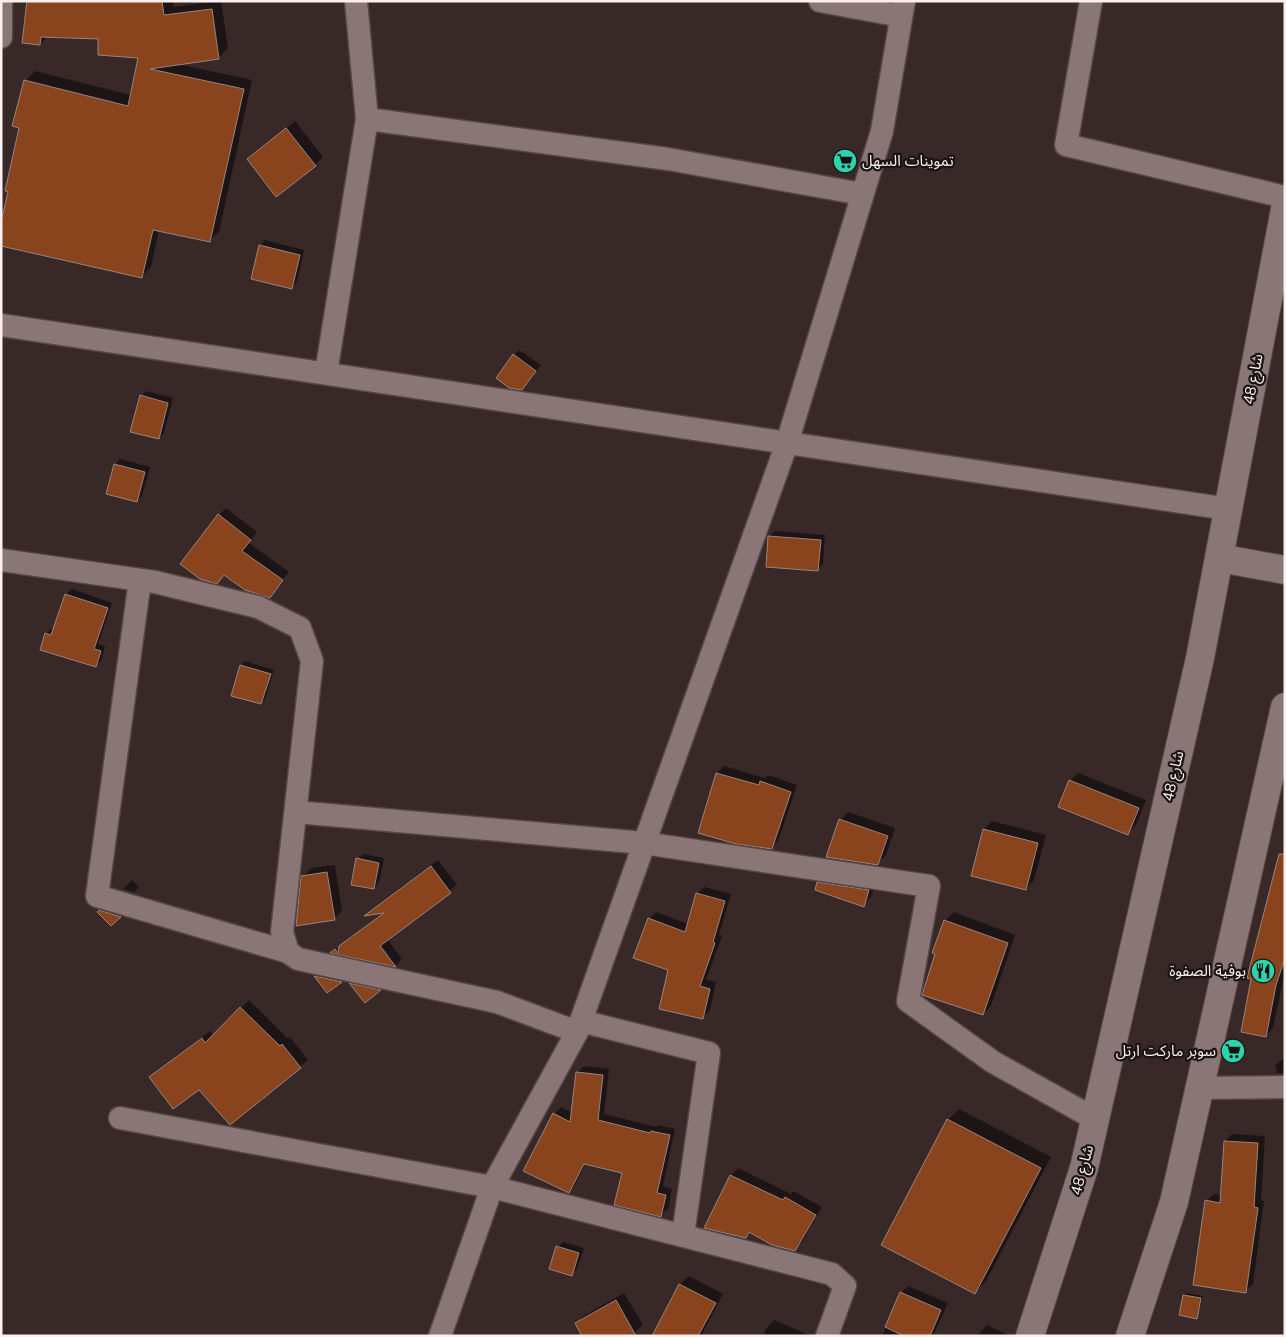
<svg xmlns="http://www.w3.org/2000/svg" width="1286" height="1337" viewBox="0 0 1286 1337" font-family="'Nunito Sans','Noto Sans Arabic',sans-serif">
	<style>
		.shadow { fill: #0007; fill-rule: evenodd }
		.building { fill: #89441e; stroke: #97857d }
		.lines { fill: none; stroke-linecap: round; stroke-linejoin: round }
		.minor-casing { stroke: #544647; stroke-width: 25 }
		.secondary-casing { stroke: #544647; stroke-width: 30 }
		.minor { stroke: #8a7676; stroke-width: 22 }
		.secondary { stroke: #8a7676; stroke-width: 28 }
		.labels { text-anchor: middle; stroke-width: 4.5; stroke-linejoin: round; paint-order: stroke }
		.poi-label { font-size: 15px; fill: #fbf0f0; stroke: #1a1313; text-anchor: end }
		.street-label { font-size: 15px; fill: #fbf0f0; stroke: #1a1313 }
	</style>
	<rect width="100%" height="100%" fill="#382828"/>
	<g class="shadow">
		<polygon points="28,1 173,1 173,7 221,1 228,48 219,58 178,64 252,80 219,232 209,241 159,230 151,267 142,276 10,191 25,81 35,71 131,95 140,57 100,38 48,36 40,44"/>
		<polygon points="295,121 323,157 315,165 248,159"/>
		<polygon points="265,240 304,250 297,282 292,288 260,246"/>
		<polygon points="519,350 541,365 522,389 514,355"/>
		<polygon points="146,391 173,398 164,433 159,438 141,396"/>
		<polygon points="120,459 150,467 142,496 136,501 107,493 115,464"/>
		<polygon points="226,508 257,532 249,543 289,572 269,597 219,515"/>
		<polygon points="775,531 825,535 823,564 818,569 769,537"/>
		<polygon points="72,589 112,603 98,644 105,646 101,661 95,666 46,634 51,629 54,630 66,594"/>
		<polygon points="245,661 274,670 265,699 261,703 241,665"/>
		<polygon points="724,766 765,778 768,775 797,785 778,841 771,848 700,832 717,773"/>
		<polygon points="1078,773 1146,800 1136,825 1128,833 1070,781"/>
		<polygon points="848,812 895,828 886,855 877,864 840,820"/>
		<polygon points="992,821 1046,835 1034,880 1026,889 984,829"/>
		<polygon points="1285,851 1285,971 1273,1028 1266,1036 1280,856"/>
		<polygon points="363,854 384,858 379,882 374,888 358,859"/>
		<path d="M 438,860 L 457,885 L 387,939 L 402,959 L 396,965 L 333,952 L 385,912 L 368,914 L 373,909 ZM 377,940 L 390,957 L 387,957 L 375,942 Z"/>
		<polygon points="335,865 342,911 334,919 303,877 311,868"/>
		<polygon points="827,875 876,882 871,897 863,905 818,883"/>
		<polygon points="132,880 139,887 134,892 123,889"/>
		<polygon points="704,887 731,894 719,935 722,936 706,980 716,982 710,1010 703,1017 670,969 649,919 656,912 688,924 697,894"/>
		<polygon points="106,906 124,911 111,924 99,912"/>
		<polygon points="954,912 1015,935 991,1006 983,1014 945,921"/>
		<polygon points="321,971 346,977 327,992 316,976"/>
		<polygon points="356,979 384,985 365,1001 351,984"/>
		<polygon points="249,1000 288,1039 290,1037 308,1060 230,1123 199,1088 150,1077 210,1031 213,1036"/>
		<polygon points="1285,1058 1285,1074 1277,1073 1275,1065"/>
		<polygon points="584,1066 609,1069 604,1114 657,1127 659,1125 675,1129 663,1186 672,1189 668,1209 661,1215 623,1172 586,1163 575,1185 569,1192 554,1114 561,1107 573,1113 578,1073"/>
		<polygon points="959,1109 1051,1157 986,1281 975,1292 948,1120"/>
		<polygon points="1232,1134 1265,1136 1261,1200 1264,1201 1253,1284 1245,1292 1206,1201 1214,1194 1222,1195 1225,1142"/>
		<polygon points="738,1168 791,1194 793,1191 822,1207 802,1242 795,1250 751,1232 746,1237 706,1227 731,1175"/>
		<polygon points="563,1242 584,1248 577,1269 571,1275 558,1247"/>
		<polygon points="689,1276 723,1294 701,1336 663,1336 656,1332 680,1284"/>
		<polygon points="908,1286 948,1303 933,1336 882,1336 901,1293"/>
		<polygon points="624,1293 643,1325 634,1333 576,1323 585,1315"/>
		<polygon points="1187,1293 1203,1296 1197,1317 1184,1295"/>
		<polygon points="774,1320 807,1334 807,1336 763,1336 766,1329"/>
		<polygon points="987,1325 1010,1336 977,1336"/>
	</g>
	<g class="building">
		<polygon points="27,1 162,1 164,15 212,9 219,59 150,69 244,89 210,242 153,230 142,278 1,246 1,222 8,192 5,191 19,128 12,126 24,80 128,106 138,58 98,55 98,39 41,37 40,45 22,43"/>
		<polygon points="286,128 316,166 276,197 247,159"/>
		<polygon points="259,245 300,255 292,289 251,279"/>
		<polygon points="513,354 536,371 522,390 509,388 496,378"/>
		<polygon points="140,395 168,403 159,439 130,432"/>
		<polygon points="114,464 145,472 137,502 106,494"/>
		<polygon points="218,514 251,540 242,551 283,580 270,598 245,590 224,575 217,584 200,579 180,564"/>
		<polygon points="768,536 821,540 818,571 766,567"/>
		<polygon points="65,594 108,608 94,649 101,651 96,667 40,650 45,633 51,635"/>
		<polygon points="240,665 271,674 261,704 231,696"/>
		<polygon points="716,773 759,785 760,781 791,792 772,849 736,844 698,833"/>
		<polygon points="1069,780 1139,808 1128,835 1058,807"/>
		<polygon points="839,819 888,836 878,865 826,857"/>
		<polygon points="983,829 1038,843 1026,890 971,876"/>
		<polygon points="1279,854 1285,854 1285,958 1276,985 1266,1037 1241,1032 1251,979 1247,978"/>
		<polygon points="356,858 379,863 374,889 351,885"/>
		<polygon points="431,866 451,893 380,946 396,967 330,953 335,949 338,953 339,946 384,913 364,916"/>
		<polygon points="327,872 335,920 296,926 301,876"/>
		<polygon points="817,882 869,890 864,907 815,890"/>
		<polygon points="696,893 725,901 713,942 715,943 700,986 710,989 703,1019 659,1009 668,970 633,958 648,918 685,932"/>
		<polygon points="99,910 121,917 111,926 97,912"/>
		<polygon points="944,920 1008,943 983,1015 922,995 935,954 932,953"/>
		<polygon points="314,976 342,982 327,993"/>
		<polygon points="349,983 381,990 365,1003"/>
		<polygon points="240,1007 280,1046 282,1044 301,1068 230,1125 199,1090 173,1109 149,1077 202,1038 205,1043"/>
		<polygon points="576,1072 603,1075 598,1120 650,1133 651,1131 670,1135 657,1193 666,1195 661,1217 614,1205 622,1173 584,1164 569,1193 523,1171 553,1113 570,1122"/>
		<polygon points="947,1119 1041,1168 975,1294 881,1245"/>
		<polygon points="1224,1141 1258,1143 1254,1207 1258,1208 1246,1293 1193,1285 1205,1200 1220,1203"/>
		<polygon points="730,1175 783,1200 785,1197 816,1215 795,1251 772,1245 749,1232 746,1238 704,1228"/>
		<polygon points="556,1246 579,1253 572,1276 549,1269"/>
		<polygon points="679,1284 716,1303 698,1336 652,1336"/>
		<polygon points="900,1292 941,1310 930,1336 904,1336 885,1327"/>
		<polygon points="1183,1295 1201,1298 1197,1319 1179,1315"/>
		<polygon points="616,1300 636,1336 582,1336 575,1323"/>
	</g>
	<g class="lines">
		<g class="minor-casing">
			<g id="minor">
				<polyline points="356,1 367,119 668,159 862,194"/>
				<polyline points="820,1 901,16"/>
				<polyline points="1091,1 1066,145 1285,197"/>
				<polyline points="1,37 1,1"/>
				<polyline points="1,325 1228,509"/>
				<polyline points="326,373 367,119"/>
				<polyline points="1,560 155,582 258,607 300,628 312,661 282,932 288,952"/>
				<polyline points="140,580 97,896 288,952 298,959 497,1002 577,1032 787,443 882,131 904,1"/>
				<polyline points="296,812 644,843 929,886 908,1001 993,1062 1095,1119"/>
				<polyline points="581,1021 709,1053 683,1235"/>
				<polyline points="1199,1088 1285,1087"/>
				<polyline points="120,1118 492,1187 832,1274 845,1286 827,1336"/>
				<polyline points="440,1336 492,1187 577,1032"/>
			</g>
		</g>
		<g class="secondary-casing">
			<g id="secondary">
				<polyline points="1219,558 1285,570"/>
				<polyline points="1030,1336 1084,1168 1200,658 1285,209"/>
				<polyline points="1130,1336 1174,1202 1285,707"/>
			</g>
		</g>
		<use href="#minor" class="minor"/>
		<use href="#secondary" class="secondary"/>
	</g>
	<defs>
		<g id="supermarket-disc" transform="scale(1.25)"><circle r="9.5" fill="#2bd5ac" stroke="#1a1313"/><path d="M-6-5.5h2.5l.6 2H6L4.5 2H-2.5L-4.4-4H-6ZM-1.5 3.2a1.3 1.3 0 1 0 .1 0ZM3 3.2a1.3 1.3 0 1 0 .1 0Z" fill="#111"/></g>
		<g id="restaurant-disc" transform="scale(1.25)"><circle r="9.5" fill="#2bd5ac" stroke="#1a1313"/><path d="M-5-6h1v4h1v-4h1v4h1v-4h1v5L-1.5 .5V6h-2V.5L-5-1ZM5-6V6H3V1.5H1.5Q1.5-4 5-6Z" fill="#111"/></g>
	</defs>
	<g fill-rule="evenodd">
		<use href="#supermarket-disc" x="845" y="161"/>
		<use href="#restaurant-disc" x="1263" y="971"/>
		<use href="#supermarket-disc" x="1233" y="1051"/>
	</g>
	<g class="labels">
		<g class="poi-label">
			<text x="862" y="166" text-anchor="start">تموينات السهل</text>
			<text x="1246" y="976">بوفية الصفوة</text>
			<text x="1216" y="1056">سوبر ماركت ارتل</text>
		</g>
		<g class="street-label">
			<text transform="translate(1253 379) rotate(-79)" y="5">شارع 48</text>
			<text transform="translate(1173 776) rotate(-77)" y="5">شارع 48</text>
			<text transform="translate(1082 1170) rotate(-75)" y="5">شارع 48</text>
		</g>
	</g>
	<rect width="1286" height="1337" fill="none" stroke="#fbf0f0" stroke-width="5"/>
</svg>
